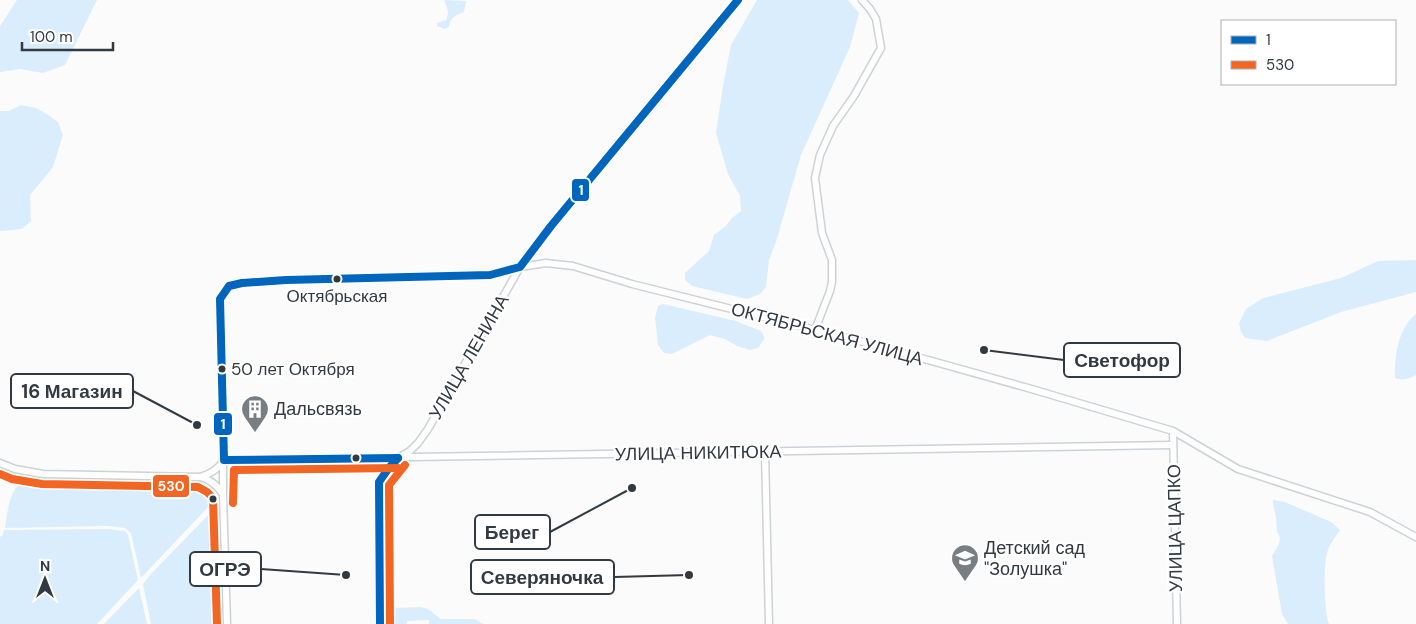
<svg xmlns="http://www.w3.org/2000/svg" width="1416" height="624" viewBox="0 0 1416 624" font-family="'DM Sans',sans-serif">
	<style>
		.green { fill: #daedfd }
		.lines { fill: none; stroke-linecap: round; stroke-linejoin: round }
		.minor-casing { stroke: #cdd2d5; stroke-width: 9 }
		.minor { stroke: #fefefe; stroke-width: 6 }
		.bus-1-casing { stroke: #fff; stroke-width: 11 }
		.bus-2-casing { stroke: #fff; stroke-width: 11 }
		.bus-1 { stroke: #0065bd; stroke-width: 8 }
		.bus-2 { stroke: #f26522; stroke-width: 8 }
		.bus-dot { fill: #323a41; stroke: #fff; stroke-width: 2 }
		.labels { text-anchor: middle; stroke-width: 5; stroke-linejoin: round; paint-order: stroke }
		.bus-label { font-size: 17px; fill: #323a41; stroke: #fff }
		.street-label { font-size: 18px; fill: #323a41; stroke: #fff }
		.poi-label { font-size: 18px; fill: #323a41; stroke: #fff; text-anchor: start }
		.leader { fill: none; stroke: #323a41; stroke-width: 2 }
		.callout-dot { fill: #323a41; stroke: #fff; stroke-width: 2 }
		.callout { fill: #fff; stroke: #323a41; stroke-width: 2 }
		.callout-label { font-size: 19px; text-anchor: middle; font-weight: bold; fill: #323a41 }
		.line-badge { stroke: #fff; stroke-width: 2 }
		.badge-label { font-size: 14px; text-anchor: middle; font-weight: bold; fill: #fff }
	</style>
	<rect width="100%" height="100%" fill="#fbfbfb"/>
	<g class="green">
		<polygon points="17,0 97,0 65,65 43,73 20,69 0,72 0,26"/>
		<path d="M 444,0 L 466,1 L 464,12 C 455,16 451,16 449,27 L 445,29 L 437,26 L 437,23 L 446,20 C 450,12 447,8 444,0 Z"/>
		<polygon points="757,0 848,0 859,13 850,47 801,155 776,242 769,260 766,287 760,294 747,299 692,286 685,280 685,273 709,251 714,235 726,226 732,218 741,211 740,196 728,174 716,133 723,86 731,45"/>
		<polygon points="21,105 36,108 48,115 58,122 63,135 53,167 30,195 31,221 22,229 0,231 0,111 9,111"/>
		<polygon points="1416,260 1416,292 1341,312 1267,341 1245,338 1241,332 1239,323 1246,309 1263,298 1341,278 1378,261"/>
		<polygon points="663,304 736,321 761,331 765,338 758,348 750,350 737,346 725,339 710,335 672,354 664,353 658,345 655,318 658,306"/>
		<path d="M 1416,314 L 1416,375 C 1408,379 1404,381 1395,378 C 1394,357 1398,328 1416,314 Z"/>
		<path d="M 49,476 L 189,480 L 205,484 L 211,491 L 210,505 L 141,578 L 131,533 L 125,528 L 108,526 L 5,528 C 8,510 9,485 29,478 C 35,476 43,477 49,476 Z"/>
		<path d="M 1273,500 L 1285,502 L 1331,522 L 1340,530 C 1336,537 1330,543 1328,550 C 1323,562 1324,612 1329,624 L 1288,624 L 1282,614 L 1272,556 L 1279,544 L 1280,538 L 1277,531 L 1276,517 L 1273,504 Z"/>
		<polygon points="216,507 220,624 151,624 143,584 151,574"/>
		<polygon points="109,529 125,531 128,535 138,580 97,624 0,624 0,537 3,535 4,530"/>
		<polygon points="139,588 147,624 104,624"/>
		<polygon points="421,607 428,609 441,619 475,619 483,624 429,624 429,620 407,621 407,624 392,624 392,608"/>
	</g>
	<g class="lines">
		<g class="minor-casing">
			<g id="minor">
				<polyline points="815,330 830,291 832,282 832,260 822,233 815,178 820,155 833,126 854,96 881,48 876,19 870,9 862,0"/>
				<polyline points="1173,431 1177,624"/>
				<polyline points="765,452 769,624"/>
				<polyline points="224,460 1173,445"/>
				<path d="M 0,463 L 15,469 L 43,474 L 200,477 C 210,474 218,470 224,460"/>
				<path d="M 200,477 C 210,480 216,484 222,493"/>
				<polyline points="227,624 223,495 223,407 220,299 229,286 242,283 286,280 490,275 520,267 546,263 573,266 632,284 871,344 1035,390 1173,431 1238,469 1370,512 1416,537"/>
				<polyline points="380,624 379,482 381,478 398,458 410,451 418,443 428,429 520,267 551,226 738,0"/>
			</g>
		</g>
		<use href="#minor" class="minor"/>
		<g class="bus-1-casing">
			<g id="bus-1">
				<polyline points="398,458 224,460 220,299 229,286 242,283 286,280 490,275 520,267 551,226 738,0"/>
				<polyline points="380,624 379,482 388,469 398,458"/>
			</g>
		</g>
		<g class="bus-2-casing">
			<g id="bus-2">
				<polyline points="0,474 12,479 42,484 198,487 207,492 213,498 217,624"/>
				<polyline points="233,503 234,470 398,468"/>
				<polyline points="390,624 389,485 405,465"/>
			</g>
		</g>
		<use href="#bus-1" class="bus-1"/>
		<use href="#bus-2" class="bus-2"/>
	</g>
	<defs>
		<g id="building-pin" transform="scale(1.4375)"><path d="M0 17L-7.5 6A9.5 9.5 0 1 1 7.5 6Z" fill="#787e82" stroke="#fff"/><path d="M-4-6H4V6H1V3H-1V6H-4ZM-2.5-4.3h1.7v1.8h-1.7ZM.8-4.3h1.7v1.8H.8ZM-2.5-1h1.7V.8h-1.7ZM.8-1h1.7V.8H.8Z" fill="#fff"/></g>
		<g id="school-pin" transform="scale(1.4375)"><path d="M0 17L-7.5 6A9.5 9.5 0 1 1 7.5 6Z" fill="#787e82" stroke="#fff"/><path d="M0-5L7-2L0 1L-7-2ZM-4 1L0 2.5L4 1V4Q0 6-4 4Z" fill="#fff"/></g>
	</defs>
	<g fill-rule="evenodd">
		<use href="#building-pin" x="255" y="409"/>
		<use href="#school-pin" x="965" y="558"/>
	</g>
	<g class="bus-dot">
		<circle cx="337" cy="279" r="4.5"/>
		<circle cx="222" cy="369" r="4.5"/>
		<circle cx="356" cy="458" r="4.5"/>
		<circle cx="213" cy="499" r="4.5"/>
	</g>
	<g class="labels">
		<g class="bus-label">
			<text x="337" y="302">Октябрьская</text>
			<text x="231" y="375" text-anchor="start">50 лет Октября</text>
		</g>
		<g class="street-label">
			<text transform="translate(827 334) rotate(15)" y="6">ОКТЯБРЬСКАЯ УЛИЦА</text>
			<text transform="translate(469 357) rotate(-60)" y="6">УЛИЦА ЛЕНИНА</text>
			<text transform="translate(698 453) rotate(-1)" y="6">УЛИЦА НИКИТЮКА</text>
			<text transform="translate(1175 528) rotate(-91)" y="6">УЛИЦА ЦАПКО</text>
		</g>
		<g class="poi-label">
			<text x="274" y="415">Дальсвязь</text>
			<text x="984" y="554">Детский сад<tspan x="984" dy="21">"Золушка"</tspan></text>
		</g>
	</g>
	<path class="leader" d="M984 350L1064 360M197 425L133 391M632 488L550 532M346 575L261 569M689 575L614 577"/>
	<g class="callout-dot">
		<circle cx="984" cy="350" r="5"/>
		<circle cx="197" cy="425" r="5"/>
		<circle cx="632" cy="488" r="5"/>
		<circle cx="346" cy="575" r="5"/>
		<circle cx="689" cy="575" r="5"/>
	</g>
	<g class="callout">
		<rect x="1064" y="343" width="116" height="34" rx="5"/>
		<rect x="11" y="374" width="122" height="34" rx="5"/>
		<rect x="475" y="515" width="75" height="34" rx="5"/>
		<rect x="190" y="552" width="71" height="34" rx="5"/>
		<rect x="471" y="560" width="143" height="34" rx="5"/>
	</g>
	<g class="callout-label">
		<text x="1122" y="367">Светофор</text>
		<text x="72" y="398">16 Магазин</text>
		<text x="512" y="539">Берег</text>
		<text x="225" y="576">ОГРЭ</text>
		<text x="542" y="584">Северяночка</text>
	</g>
	<g class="line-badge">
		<rect x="571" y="178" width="19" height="24" rx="5" fill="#0065bd"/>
		<rect x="213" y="412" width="20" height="24" rx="5" fill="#0065bd"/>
		<rect x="152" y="474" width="38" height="24" rx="5" fill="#f26522"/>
	</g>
	<g class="badge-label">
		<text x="581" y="195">1</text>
		<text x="223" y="429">1</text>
		<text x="171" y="491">530</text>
	</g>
	<rect x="1221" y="20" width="175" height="65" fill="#ffffff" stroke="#adb0b3"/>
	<rect x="1231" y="36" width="25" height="8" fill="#0065bd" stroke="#adb0b3"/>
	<text x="1266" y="45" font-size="15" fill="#323a41">1</text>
	<rect x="1231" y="61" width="25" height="8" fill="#f26522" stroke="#adb0b3"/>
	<text x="1266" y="70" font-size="15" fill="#323a41">530</text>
	<g transform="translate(45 579)" stroke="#ffffff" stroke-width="4" paint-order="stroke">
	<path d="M0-4L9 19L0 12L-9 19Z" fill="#323a41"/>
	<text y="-8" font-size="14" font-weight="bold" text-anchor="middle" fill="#323a41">N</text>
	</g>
	<path d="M22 42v8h91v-8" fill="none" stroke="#323a41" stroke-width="2.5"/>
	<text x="30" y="42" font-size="15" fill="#323a41" stroke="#ffffff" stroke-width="4" paint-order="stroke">100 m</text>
</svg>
